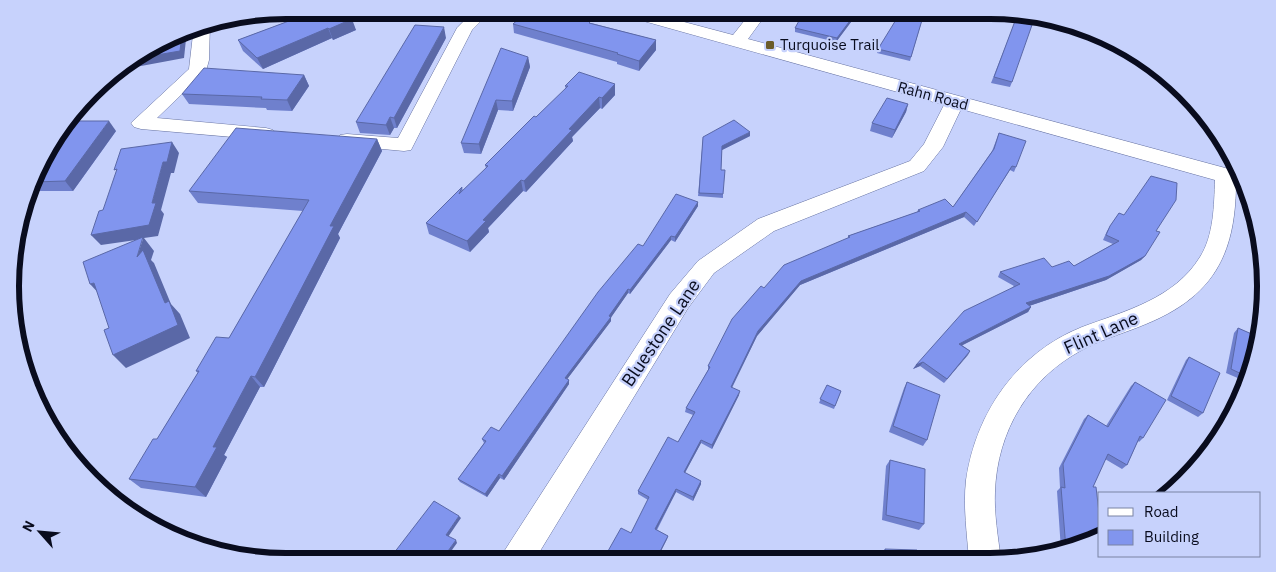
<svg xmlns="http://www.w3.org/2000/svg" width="1276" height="572" viewBox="0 0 1276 572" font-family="'IBM Plex Sans',sans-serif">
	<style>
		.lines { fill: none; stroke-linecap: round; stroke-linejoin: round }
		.minor-casing { stroke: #6773a2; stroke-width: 1 }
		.minor { fill: #fff; fill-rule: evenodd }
		.wall { fill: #6f80cd }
		.shaded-wall { fill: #5a68a7 }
		.building { fill: #8195ee; stroke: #5a68a7 }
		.poi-dot { fill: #6b5c29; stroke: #c7d2fc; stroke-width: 2 }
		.labels { text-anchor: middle; stroke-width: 4.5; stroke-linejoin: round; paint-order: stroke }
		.far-poi-label { font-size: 15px; fill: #090c1e; stroke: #c7d2fc; text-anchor: start }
		.far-street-label { font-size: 15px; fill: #090c1e; stroke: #c7d2fc }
		.street-label { font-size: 18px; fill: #090c1e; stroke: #c7d2fc }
		.rim { fill: none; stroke: #090c1e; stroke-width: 6 }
	</style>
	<rect width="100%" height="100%" fill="#c7d2fc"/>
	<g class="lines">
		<g class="minor-casing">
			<g id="minor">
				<polygon points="475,10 492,10 472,30 411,150 404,151 340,145 337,140 340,135 347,134 398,138 457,28"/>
				<path d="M 613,10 L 639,10 L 733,35 L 753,10 L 769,10 L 748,39 L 1240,172 L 1245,180 L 1246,188 L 1236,186 C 1235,256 1212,297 1146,324 C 1125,333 1102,339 1082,350 C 1029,378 997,431 995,492 C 994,514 998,537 1001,560 L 969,560 C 967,534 963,507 966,480 C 976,412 1017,353 1082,327 C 1125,311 1174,299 1200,257 C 1214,235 1214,205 1215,180 L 961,109 L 943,147 L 924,171 L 774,231 L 714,273 L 688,308 L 534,561 L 501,561 L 505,550 L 670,294 L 698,261 L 758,219 L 910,161 L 924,144 L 944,105 L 615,13 Z"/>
				<polygon points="210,23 209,60 206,71 157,118 266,128 273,130 276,134 273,138 266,140 141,129 134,127 131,123 189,69 194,26"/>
			</g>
		</g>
		<use href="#minor" class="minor"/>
	</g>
	<g class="wall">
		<polygon points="308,10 347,10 346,14 356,30 333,40 332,38 263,69 243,51 238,40 297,18 309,11"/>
		<polygon points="437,10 449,10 446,13"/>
		<polygon points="860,10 836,42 795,32 795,28"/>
		<polygon points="925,10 910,61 877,53 878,49"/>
		<polygon points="591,23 656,40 656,50 639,71 617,64 617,62 514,33 513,24"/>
		<polygon points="1013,27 1012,82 1010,87 991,83"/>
		<polygon points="446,38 397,128 394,128 390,135 360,133 356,122"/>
		<polygon points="528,57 530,67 513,111 498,110 481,154 464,153 461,143"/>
		<polygon points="304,75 309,86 292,111 267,110 266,108 189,104 182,94"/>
		<polygon points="615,84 615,95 602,109 600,108 572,137 573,141 526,192 523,191 488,228 489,232 470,252 429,234 426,223 462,187 463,191 486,168 485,165 566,89 565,86"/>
		<polygon points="908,104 906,112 892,138 870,131 872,123"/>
		<polygon points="116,131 73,191 31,191 47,148"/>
		<polygon points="999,133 1016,167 1014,172 1010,170 974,226 964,217 800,285 757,336 732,388 739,395 712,449 701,443 685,473 701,484 693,501 676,492 657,530 668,536 667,539 656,561 615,561 617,559 609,554 608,551 631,533 648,500 638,494 638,491 678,442 693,415 685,412 686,408 708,370 708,366 764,288 848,238 848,236 917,212 918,210 953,207 992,151"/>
		<polygon points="750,136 722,150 721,170 723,194 723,198 698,196 703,137"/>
		<polygon points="377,139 382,151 338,234 340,238 264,387 260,387 224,455 227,457 206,497 141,488 129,479 157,439 198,373 196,371 229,338 303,211 198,203 189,191"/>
		<polygon points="698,202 698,206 675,242 671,240 630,294 628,293 611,317 611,321 567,379 569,380 569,384 504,480 500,478 487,497 460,482 458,479 484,443 482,439 499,431 643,246"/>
		<polygon points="1119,213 1156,231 1145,256 1141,260 1106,280 1029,306 1031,307 1028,312 962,345 970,351 944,383 920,366 913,369 916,365 1014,286 998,277 1000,272 1052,267 1074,266 1113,244 1103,240 1107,231"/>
		<polygon points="1261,312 1247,382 1226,373 1234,333 1238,328 1251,334"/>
		<polygon points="1189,357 1203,413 1198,417 1167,400 1186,360"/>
		<polygon points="907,382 927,440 923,446 889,432 904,388"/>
		<polygon points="1135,382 1143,438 1139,442 1138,441 1127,465 1122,469 1105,459 1093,487 1096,541 1061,550 1057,491 1060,488 1059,468 1084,419 1088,415 1106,426 1131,386"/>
		<polygon points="827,385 841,391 834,409 819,403"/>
		<polygon points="890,460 924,524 919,530 882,520 886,466"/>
		<polygon points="885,549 919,560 885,560 883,551"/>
	</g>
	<g class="shaded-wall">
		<polygon points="342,10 347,10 345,21"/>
		<polygon points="858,10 860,10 836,42 837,38"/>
		<polygon points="352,19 356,30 333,40 329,29"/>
		<polygon points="444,27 446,38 397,128 394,118"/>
		<polygon points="328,28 332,38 263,69 257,58"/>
		<polygon points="187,30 184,58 125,69 124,67"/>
		<polygon points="656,40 656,50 639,71 639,61"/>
		<polygon points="528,57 530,67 513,111 512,101"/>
		<polygon points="304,75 309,86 292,111 287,100"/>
		<polygon points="615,84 615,95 602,109 602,98"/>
		<polygon points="599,97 600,108 572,137 573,141 526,192 524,181 569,129"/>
		<polygon points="496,100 498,110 481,154 479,144"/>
		<polygon points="908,104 906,112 892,138 895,130"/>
		<polygon points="390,117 394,128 390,135 386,125"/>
		<polygon points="109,121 116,131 73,191 65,181"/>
		<polygon points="750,132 750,136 722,150 722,146"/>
		<polygon points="377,139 382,151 338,234 340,238 264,387 255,377 330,226"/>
		<polygon points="172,142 179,153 174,173 171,173 161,210 164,214 158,236 144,238 154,251 151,260 154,263 171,304 180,314 190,338 126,368 113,355 165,303 137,257 143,239 101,245 91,235 152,203 163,162"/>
		<polygon points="521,180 523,191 488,228 489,232 470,252 467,241 483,220"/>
		<polygon points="698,202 698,206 675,242 675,237"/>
		<polygon points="966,212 964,217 800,285 757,336 730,391 731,387 758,331 801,281"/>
		<polygon points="671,236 671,240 630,294 630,290"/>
		<polygon points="1145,256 1141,260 1106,280 1023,308 1026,303"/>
		<polygon points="94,283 103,298 90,284"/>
		<polygon points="628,289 628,293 610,319 611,317 611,321 565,382 565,378"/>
		<polygon points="1031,307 1028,312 957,348 959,344"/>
		<polygon points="970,351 968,355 944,383 947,379"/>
		<polygon points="923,362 920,366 913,369 916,365"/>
		<polygon points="251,376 260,387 224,455 227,457 206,497 195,487 213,447"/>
		<polygon points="569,380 569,384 504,480 502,476"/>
		<polygon points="740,391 739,395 712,449 712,445"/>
		<polygon points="701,440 701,443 683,476 684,472"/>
		<polygon points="499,474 500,478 487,497 485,494"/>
		<polygon points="701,481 701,484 693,501 693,497"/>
		<polygon points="676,489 676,492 655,532 655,529"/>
		<polygon points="459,516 461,518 448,537 446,535"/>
		<polygon points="668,536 667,539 656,561 655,561"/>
		<polygon points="456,540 457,543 444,561 440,562"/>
	</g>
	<g class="building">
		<polygon points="312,10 342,10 352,19 329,29 328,28 257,58 238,40 297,18 298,16"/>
		<polygon points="529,10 552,10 591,21 589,23 656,40 639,61 617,54 618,53 513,24"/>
		<polygon points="805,10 858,10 837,38 795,28"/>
		<polygon points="902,10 925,10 911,57 878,49"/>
		<polygon points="1015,21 1032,25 1012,82 994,77"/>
		<polygon points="415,25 444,27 394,118 390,117 386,125 356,122"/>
		<polygon points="182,33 180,51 139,58"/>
		<polygon points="501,48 528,57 512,101 496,100 479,144 461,143"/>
		<polygon points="204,68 304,75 287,100 261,99 262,97 182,94"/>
		<polygon points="579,72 615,84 602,98 599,97 569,129 572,130 524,181 521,180 483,220 486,221 467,241 426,223 462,187 459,194 488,166 485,165 534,116 536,117 568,86 565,86"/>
		<polygon points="887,98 908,104 895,130 872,123"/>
		<polygon points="734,120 750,132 722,146 721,170 725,170 723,194 699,193 703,137"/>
		<polygon points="69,121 109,121 65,181 34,182 47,148"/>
		<polygon points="236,128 377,139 330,226 334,226 273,343 255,377 251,376 213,447 217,447 195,487 129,479 153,439 157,439 199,371 196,371 216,337 229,338 309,200 189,191"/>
		<polygon points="999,133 1026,141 1016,167 1012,166 977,222 966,212 801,281 758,331 731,387 740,391 712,445 701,440 684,472 701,481 693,497 676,489 655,529 668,536 655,561 615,561 618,556 608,551 621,528 631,533 649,497 638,491 668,437 678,442 695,412 686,408 710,367 708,366 732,319 761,286 764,288 784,265 850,237 848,236 920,211 918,210 945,199 953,207 994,149"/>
		<polygon points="172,142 167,162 163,162 152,203 156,203 149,225 91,235 99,211 103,210 117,169 114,170 121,149"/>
		<polygon points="1151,176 1177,183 1176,200 1156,231 1160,232 1145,256 1109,276 1026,303 1031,307 959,344 970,351 947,379 923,362 916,365 964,311 1020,284 1000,272 1044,258 1052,267 1069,261 1074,266 1119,241 1106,235 1110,226 1119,213 1124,215"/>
		<polygon points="676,194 698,202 675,237 671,236 630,290 628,289 609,316 611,317 565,378 569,380 502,476 499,474 485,494 458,479 486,441 482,439 491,427 499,431 598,292 638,244 643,246"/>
		<polygon points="143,237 137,257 143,250 165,303 169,301 178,325 113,355 104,330 109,328 94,283 90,284 83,262"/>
		<polygon points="1258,325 1248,377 1231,369 1238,328 1254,335"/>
		<polygon points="1189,357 1220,373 1203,413 1171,396"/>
		<polygon points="907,382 940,395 927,440 893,426"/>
		<polygon points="1135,382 1166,400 1143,438 1140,436 1127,465 1108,454 1093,487 1096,487 1100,521 1100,539 1096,541 1066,549 1061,487 1065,488 1063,464 1088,415 1108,427"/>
		<polygon points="827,385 841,391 835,406 820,399"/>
		<polygon points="890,460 925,469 924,524 886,515"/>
		<polygon points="434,501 459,516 446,535 456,540 440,562 436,562 430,558 427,562 387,562"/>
		<polygon points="885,549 917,550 919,560 887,560"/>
	</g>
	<rect class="poi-dot" x="765" y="40" width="10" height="10" rx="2.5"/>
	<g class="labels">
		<g class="far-poi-label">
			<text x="780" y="50">Turquoise Trail</text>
		</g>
		<g class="far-street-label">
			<text transform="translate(933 96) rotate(15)" y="5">Rahn Road</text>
		</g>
		<g class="street-label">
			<text transform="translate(661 333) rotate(-56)" y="6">Bluestone Lane</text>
			<text transform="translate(1101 333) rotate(-24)" y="6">Flint Lane</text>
		</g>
	</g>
	<path d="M0 0H1276V572H0ZM286 19H990A267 267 0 0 1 1257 286V286A267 267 0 0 1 990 553H286A267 267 0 0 1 19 286V286A267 267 0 0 1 286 19Z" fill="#c7d2fc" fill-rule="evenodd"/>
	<path class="rim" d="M286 19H990A267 267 0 0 1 1257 286V286A267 267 0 0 1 990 553H286A267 267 0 0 1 19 286V286A267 267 0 0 1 286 19Z"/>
	<rect x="1098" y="492" width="162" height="65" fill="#c7d2fc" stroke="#7b83a3"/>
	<rect x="1108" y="508" width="25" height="8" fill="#ffffff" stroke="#7b83a3"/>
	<text x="1144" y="517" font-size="15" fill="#090c1e">Road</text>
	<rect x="1108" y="530" width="25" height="15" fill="#8195ee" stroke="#7b83a3"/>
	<text x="1144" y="542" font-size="15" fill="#090c1e">Building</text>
	<g transform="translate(40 532) rotate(297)" stroke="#c7d2fc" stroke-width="4" paint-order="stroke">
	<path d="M0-4L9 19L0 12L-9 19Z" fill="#090c1e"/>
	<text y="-8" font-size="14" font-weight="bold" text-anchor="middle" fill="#090c1e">N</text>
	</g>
</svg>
